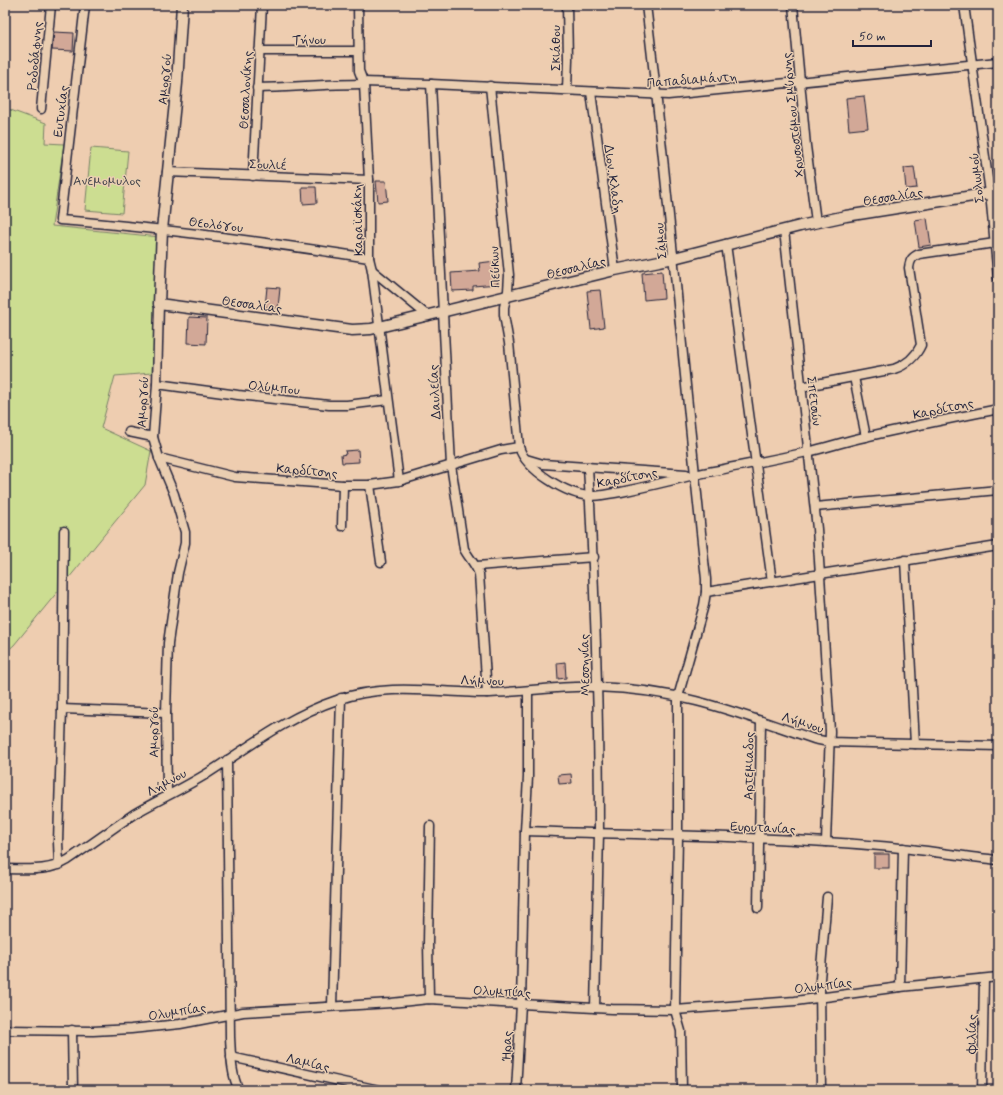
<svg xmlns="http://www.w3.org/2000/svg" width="1003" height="1095" viewBox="0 0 1003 1095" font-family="Mynerve,sans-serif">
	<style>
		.green { fill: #ccdd91; stroke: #778066 }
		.building { fill: #d2a897; stroke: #22223b }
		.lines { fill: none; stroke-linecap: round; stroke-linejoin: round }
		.minor-casing { stroke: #22223b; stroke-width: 11 }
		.tertiary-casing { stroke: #22223b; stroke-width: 13 }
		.minor { stroke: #eaceb1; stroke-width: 8 }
		.tertiary { stroke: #eaceb1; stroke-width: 10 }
		.labels { text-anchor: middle; stroke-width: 3; stroke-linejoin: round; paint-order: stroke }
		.street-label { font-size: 13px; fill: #22223b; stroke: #eaceb1 }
		.park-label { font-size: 13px; fill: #3c3e48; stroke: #eaceb1 }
	</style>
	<rect width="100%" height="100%" fill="#eecdb0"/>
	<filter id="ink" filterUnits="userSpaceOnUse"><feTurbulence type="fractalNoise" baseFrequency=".025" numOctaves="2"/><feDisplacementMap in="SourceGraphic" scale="8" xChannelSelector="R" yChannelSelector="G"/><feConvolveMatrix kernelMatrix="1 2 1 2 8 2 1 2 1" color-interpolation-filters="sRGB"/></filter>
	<g filter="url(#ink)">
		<g class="green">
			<polygon points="5,108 46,123 45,143 64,144 52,226 160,237 152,373 115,376 101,428 151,451 145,485 14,645 5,653"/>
			<polygon points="91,148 128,151 122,213 85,210"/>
		</g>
		<g class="building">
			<polygon points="54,32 74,33 73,51 52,50"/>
			<polygon points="864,96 868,128 849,130 846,98"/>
			<polygon points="914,167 917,188 906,189 904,168"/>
			<polygon points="376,181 386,181 388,201 378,202"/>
			<polygon points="302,187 316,187 317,203 303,204"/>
			<polygon points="927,218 931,245 919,247 915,220"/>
			<polygon points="496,261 498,284 473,286 473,290 452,291 451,273 480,271 479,263"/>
			<polygon points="662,271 664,298 644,300 642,273"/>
			<polygon points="267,287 280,288 278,308 265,307"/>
			<polygon points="600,290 604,327 591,329 587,291"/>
			<polygon points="189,317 207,318 206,344 188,343"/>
			<polygon points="358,450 359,462 342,463 341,455 346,454 345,451"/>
			<polygon points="565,662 566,678 558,679 557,663"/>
			<polygon points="571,774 572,783 559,784 558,775"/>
			<rect x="874" y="854" width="15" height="14"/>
		</g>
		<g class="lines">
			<g class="minor-casing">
				<g id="minor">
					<path d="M 85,5 L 60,220 C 163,228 266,242 369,258"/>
					<polyline points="358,5 359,71 364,84 369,180 369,258 372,270 399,481"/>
					<path d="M 646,5 C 669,196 685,388 706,579 L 706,592 L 704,605 L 678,697 L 678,836 L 675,1010 L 681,1031 L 682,1090"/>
					<polyline points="793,5 806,146 816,222"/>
					<polyline points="964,5 990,193 998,278"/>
					<polyline points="259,51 358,51"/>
					<polyline points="363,82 431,84 668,95 998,62"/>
					<path d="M 431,84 L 451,465 L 464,549 C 469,558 476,565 479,574 L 487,693"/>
					<polyline points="490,86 509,275 508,291 504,307 504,315 509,343 519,447"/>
					<path d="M 257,88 C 293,87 328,84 364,84"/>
					<polyline points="567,90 568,59 567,5"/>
					<polyline points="591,92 615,270"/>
					<polyline points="41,109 51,5"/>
					<polyline points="167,172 369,180"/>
					<polyline points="253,176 262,5"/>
					<polyline points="784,230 817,529 830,731 826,842"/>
					<polyline points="726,244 772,582"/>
					<polyline points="372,270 428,316"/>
					<polyline points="159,304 157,384 153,437 159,458 174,494 185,532 185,543 178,573 168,643 166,713 167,795"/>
					<polyline points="854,377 866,437"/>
					<polyline points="157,384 238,395 329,405 347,405 388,400"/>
					<path d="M 801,387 L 894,369 C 906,365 916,356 921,345 L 909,268 C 910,260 912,257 919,254 L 995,243"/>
					<polyline points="129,432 153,437"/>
					<path d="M 159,458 L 235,477 L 343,485 L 370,485 L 399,481 L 501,450 L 519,447 C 526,470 567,495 591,496 C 601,496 611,493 621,492 C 645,487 670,481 694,475 C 732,467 769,461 807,452 C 826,448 845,441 865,437 C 909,427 954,418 998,409"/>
					<polyline points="526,459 543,464 686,474"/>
					<path d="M 588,467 C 595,589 599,711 599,833 C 598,891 596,950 595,1008"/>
					<polyline points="370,485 381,562"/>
					<polyline points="815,507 998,490"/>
					<polyline points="342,526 343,485"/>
					<polyline points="905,560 915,744"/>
					<polyline points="477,566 594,557"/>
					<polyline points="706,592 998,546"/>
					<polyline points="62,709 166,713"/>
					<path d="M 227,760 L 230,1037 C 231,1054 231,1075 239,1090"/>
					<path d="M 525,831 C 644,835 762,836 880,846 C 920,849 959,856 998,860"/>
					<polyline points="59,865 58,842 62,709 64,531"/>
					<path d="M 5,869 C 27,869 48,872 68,860 C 90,845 112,829 134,814 C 158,800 184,788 208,773 C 250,746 289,716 337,700 C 384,683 435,692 484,693 C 522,693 559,685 596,687 C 627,688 666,693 696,701 C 736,711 775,726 814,739 L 829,742 L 998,746"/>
					<polyline points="758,908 761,721"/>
					<polyline points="900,987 903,848"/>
					<polyline points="429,999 428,943 430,826"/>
					<polyline points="332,1006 341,698"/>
					<polyline points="5,1030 93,1031 131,1029 180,1024 243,1012 391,1003 429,999 612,1009 675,1010 795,1001 900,987 998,977"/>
					<polyline points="72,1030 73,1090"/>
					<polyline points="231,1057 379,1090"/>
					<polyline points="516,1090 521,1004 525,831 528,777 528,691"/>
					<polyline points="821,1090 820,979 827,897"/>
					<polyline points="982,1090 984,979"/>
				</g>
			</g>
			<g class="tertiary-casing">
				<polyline id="tertiary" points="182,5 177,83 162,230 159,304 352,330 371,329 615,270 674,258 800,226 846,216 998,192"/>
			</g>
			<use href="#minor" class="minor"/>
			<use href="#tertiary" class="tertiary"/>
		</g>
	</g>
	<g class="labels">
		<g class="street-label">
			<text x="309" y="44">Τήνου</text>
			<text transform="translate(555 48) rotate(-90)" y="5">Σκιάθου</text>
			<text transform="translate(34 56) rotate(-85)" y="5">Ροδοδάφνης</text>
			<text transform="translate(164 79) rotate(-85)" y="5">Αμοργού</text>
			<text transform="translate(692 79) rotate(-4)" y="5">Παπαδιαμάντη</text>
			<text transform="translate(245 90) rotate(-87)" y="5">Θεσσαλονίκης</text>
			<text transform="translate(60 111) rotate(-83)" y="5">Ευτυχίας</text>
			<text transform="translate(792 115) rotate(-96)" y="5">Χρυσοστόμου Σμύρνης</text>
			<text transform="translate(268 164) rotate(2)" y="5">Σουλιέ</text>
			<text transform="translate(976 178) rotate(-97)" y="5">Σολωμού</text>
			<text transform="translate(614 179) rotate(82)" y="5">Διον. Κλαδη</text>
			<text transform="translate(893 196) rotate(-9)" y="5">Θεσσαλίας</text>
			<text transform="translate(357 220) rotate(-91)" y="5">Καραϊσκάκη</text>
			<text transform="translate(216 224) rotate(7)" y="5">Θεολόγου</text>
			<text transform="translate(660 241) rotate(-96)" y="5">Σάμου</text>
			<text transform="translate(494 267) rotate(-92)" y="5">Πεύκων</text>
			<text transform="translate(576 267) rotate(-14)" y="5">Θεσσαλίας</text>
			<text transform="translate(252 304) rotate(8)" y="5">Θεσσαλίας</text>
			<text transform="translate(274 387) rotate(6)" y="5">Ολύμπου</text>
			<text transform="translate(434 392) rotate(-93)" y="5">Δαυλείας</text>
			<text transform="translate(815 401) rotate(83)" y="5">Σπετσών</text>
			<text transform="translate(142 402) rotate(-87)" y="5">Αμοργού</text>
			<text transform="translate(943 408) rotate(-12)" y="5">Καρδίτσης</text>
			<text transform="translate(307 470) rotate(5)" y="5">Καρδίτσης</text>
			<text transform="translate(627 477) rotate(-11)" y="5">Καρδίτσης</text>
			<text transform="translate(584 665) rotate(-91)" y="5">Μεσσηνίας</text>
			<text transform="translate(482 680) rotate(1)" y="5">Λήμνου</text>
			<text transform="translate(803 722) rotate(17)" y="5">Λήμνου</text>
			<text transform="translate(153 732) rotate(-90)" y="5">Αμοργού</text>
			<text transform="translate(748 766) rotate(-89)" y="5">Αρτεμιαδος</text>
			<text transform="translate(166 782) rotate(-29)" y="5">Λήμνου</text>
			<text transform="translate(763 827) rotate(3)" y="5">Ευρυτανίας</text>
			<text transform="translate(823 985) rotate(-7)" y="5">Ολυμπίας</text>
			<text transform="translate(502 991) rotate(3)" y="5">Ολυμπίας</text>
			<text transform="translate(177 1011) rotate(-9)" y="5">Ολυμπίας</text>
			<text transform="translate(971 1034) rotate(-89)" y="5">Φιλίας</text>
			<text transform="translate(506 1046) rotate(-87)" y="5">Ήρας</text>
			<text transform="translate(308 1062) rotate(13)" y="5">Λαμίας</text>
		</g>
		<g class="park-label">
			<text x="107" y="185">Ανεμομυλος</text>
		</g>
	</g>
	<rect width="1003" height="1095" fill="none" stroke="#eaceb1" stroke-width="20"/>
	<rect x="10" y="10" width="983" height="1075" fill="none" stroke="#22223b" stroke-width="1.5" filter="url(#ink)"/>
	<path d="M853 40v6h78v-6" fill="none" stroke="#22223b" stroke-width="2"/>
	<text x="859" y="40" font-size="12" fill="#22223b" stroke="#eaceb1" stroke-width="3" paint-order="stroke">50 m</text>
</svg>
